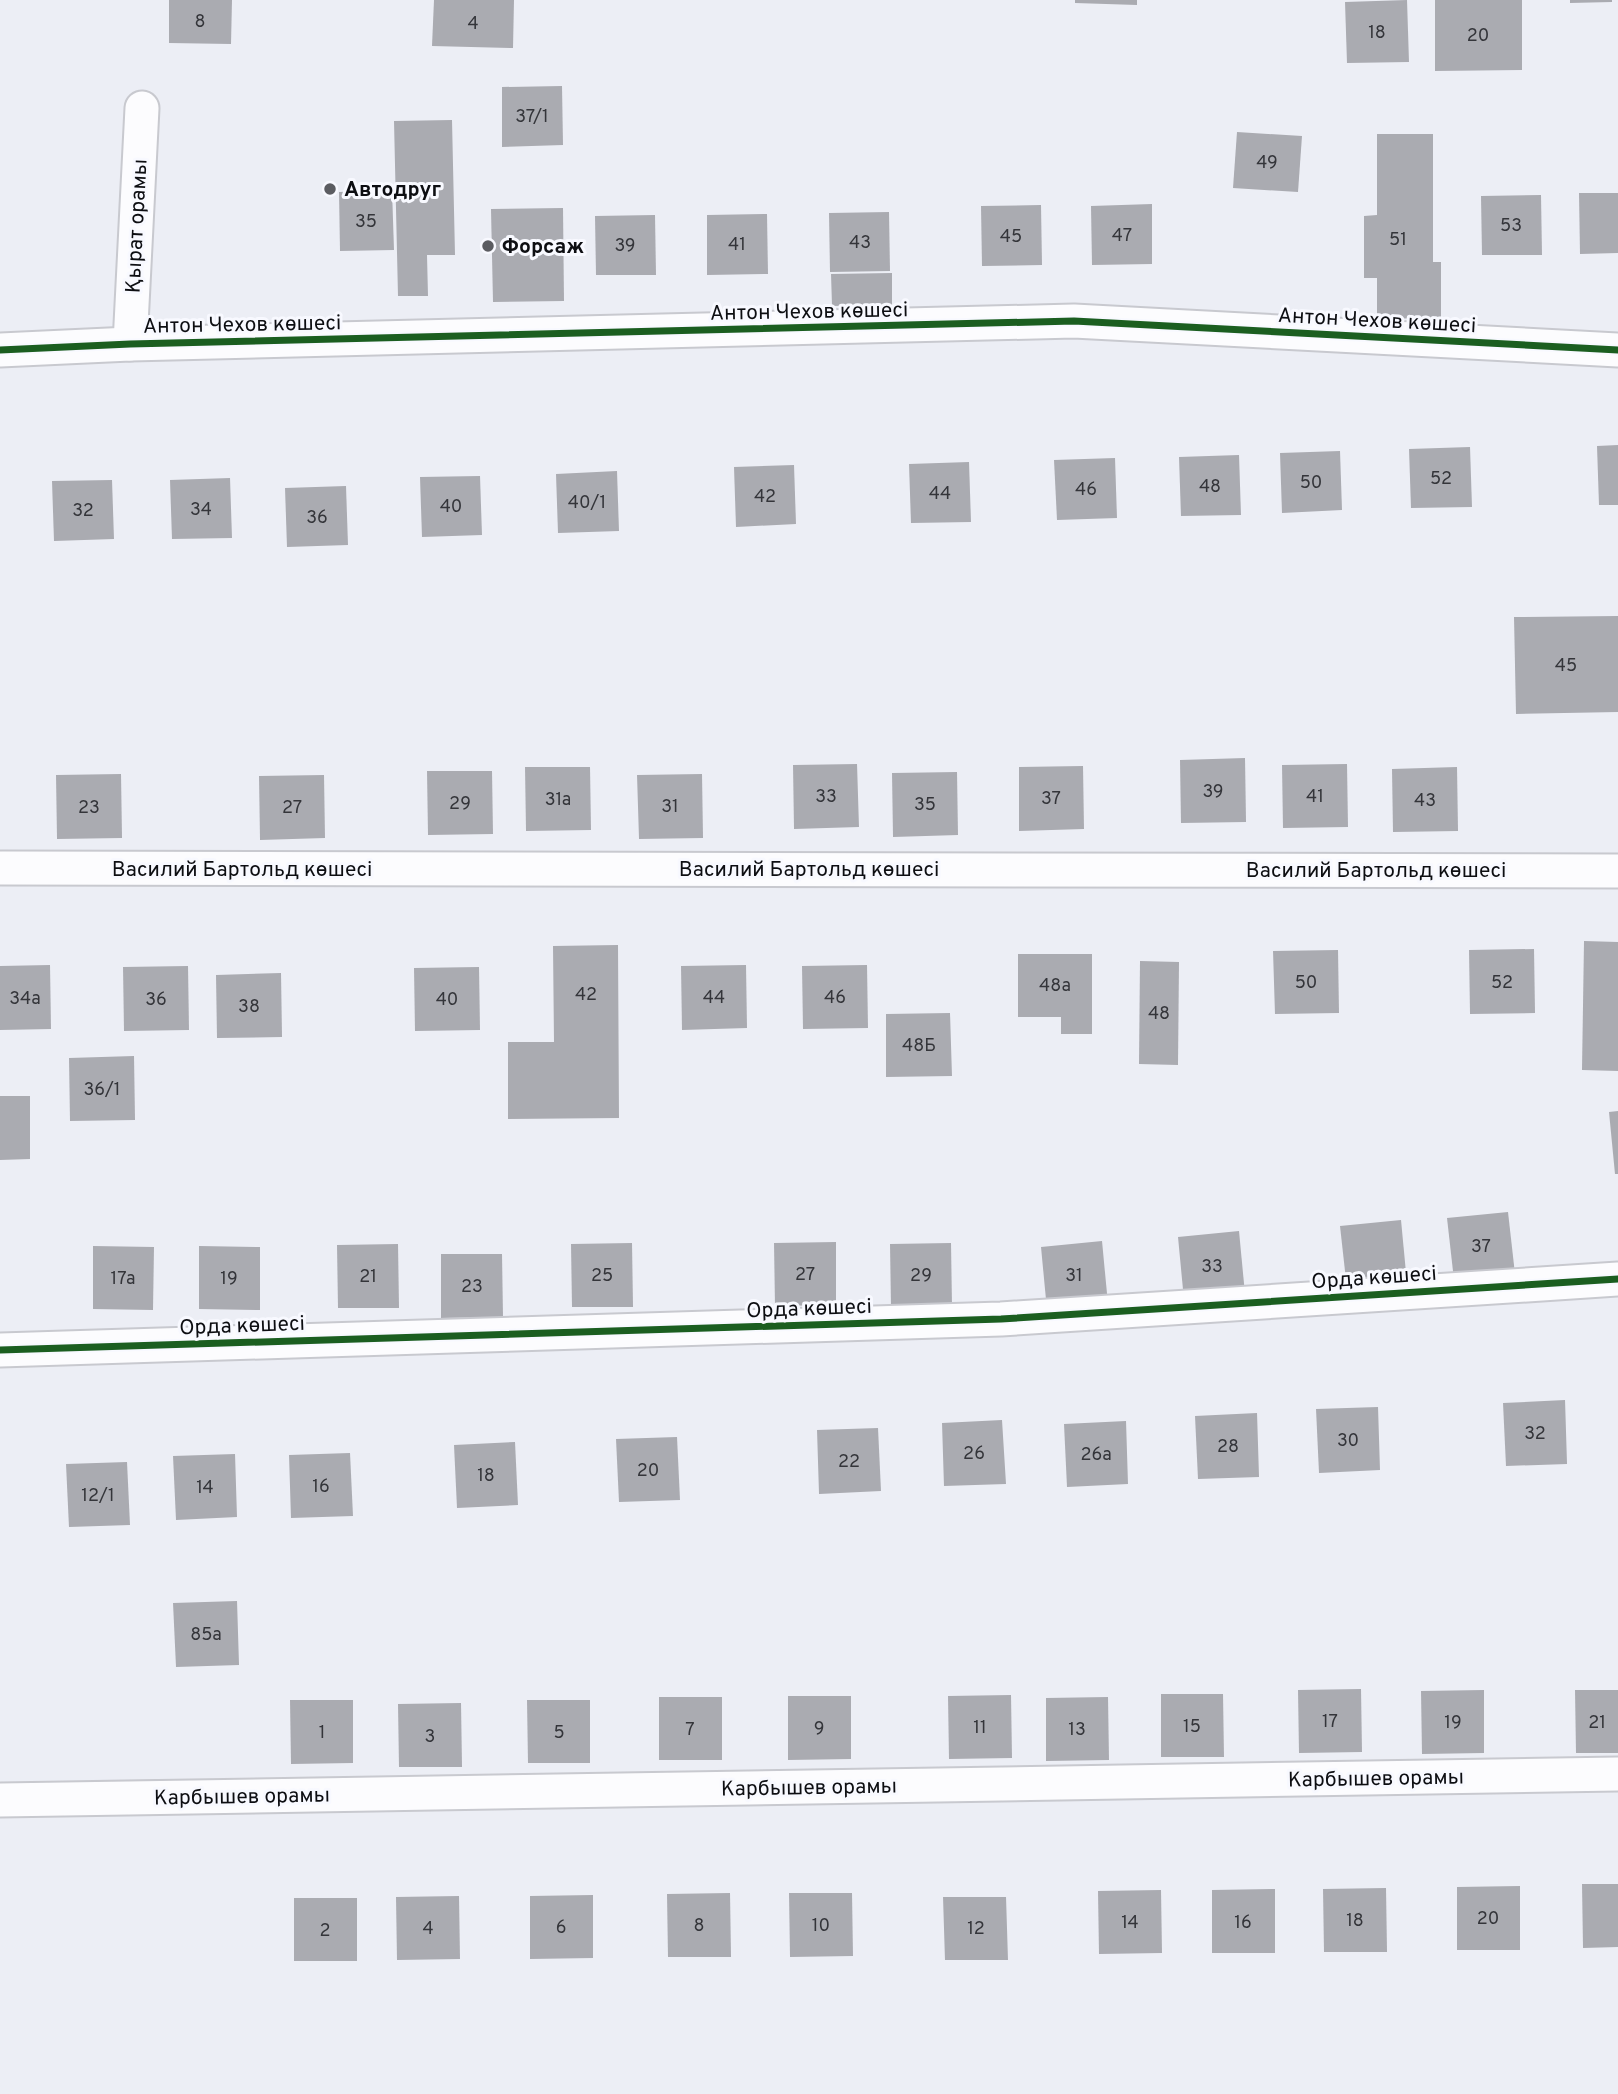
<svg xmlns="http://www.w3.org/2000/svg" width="1618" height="2094" viewBox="0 0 1618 2094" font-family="Overpass,sans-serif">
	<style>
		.building { fill: #aaabb1 }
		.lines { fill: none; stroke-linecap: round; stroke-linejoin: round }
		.street-casing { stroke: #c8c9cf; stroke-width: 37 }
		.street { stroke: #fcfcfe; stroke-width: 33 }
		.cycleway-casing { stroke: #f8f9ff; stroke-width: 11 }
		.cycleway { stroke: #1b5e20; stroke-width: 7 }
		.poi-dot { fill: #5b5c61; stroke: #f8f9ff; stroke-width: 2.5 }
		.labels { text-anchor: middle; stroke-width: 6; stroke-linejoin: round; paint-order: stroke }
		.number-label { font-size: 18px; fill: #34353a }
		.poi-label { font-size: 21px; font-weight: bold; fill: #0d0e12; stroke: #f8f9ff; text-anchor: start }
		.street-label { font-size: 21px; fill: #0d0e12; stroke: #f8f9ff }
	</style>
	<rect width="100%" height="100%" fill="#eceef5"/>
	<g class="building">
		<polygon points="169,0 232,0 231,44 169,43"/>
		<polygon points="434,0 514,0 513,48 432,46"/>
		<polygon points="1075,0 1137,0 1137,5 1075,3"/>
		<polygon points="1407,0 1409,62 1347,63 1345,2"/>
		<polygon points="1435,0 1522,0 1522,70 1435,71"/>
		<polygon points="1570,0 1612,0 1612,2 1570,3"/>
		<polygon points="562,86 563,145 502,147 502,87"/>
		<polygon points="452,120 455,255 427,255 428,296 398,296 394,121"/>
		<polygon points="1237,132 1302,136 1298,192 1233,188"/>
		<polygon points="1377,134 1433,134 1433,262 1441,262 1441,319 1377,318 1377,278 1364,278 1364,216 1377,215"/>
		<polygon points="392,190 394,250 340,251 339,192"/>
		<polygon points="1579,193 1618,193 1618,253 1580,254"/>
		<polygon points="1541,195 1542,255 1482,255 1481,196"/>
		<polygon points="1152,204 1152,264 1092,265 1091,206"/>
		<polygon points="1041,205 1042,265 982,266 981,206"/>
		<polygon points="563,208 564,301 493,302 491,209"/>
		<polygon points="889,212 890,271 830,272 829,213"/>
		<polygon points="767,214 768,274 707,275 707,215"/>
		<polygon points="655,215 656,275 596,275 595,216"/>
		<polygon points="892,273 892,305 832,306 831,274"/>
		<polygon points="1618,445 1618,505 1599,505 1597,446"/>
		<polygon points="1470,447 1472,507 1411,508 1409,449"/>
		<polygon points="1340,451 1342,510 1282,513 1280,453"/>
		<polygon points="1239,455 1241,515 1181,516 1179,457"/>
		<polygon points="1115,458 1117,518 1057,520 1054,460"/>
		<polygon points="969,462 971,522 911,523 909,464"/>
		<polygon points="794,465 796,524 736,527 734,467"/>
		<polygon points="617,471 619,531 558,533 556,474"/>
		<polygon points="480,476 482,535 422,537 420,477"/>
		<polygon points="230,478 232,538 172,539 170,480"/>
		<polygon points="112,480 114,539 54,541 52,481"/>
		<polygon points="346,486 348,545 287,547 285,488"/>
		<polygon points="1618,616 1618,712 1516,714 1514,617"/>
		<polygon points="1245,758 1246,822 1181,823 1180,760"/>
		<polygon points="857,764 859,827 794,829 793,765"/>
		<polygon points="1347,764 1348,827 1283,828 1282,765"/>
		<polygon points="1083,766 1084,829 1019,831 1019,767"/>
		<polygon points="525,767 590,767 591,830 526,831"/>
		<polygon points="1457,767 1458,831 1393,832 1392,769"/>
		<polygon points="427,771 492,771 493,834 428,835"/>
		<polygon points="957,772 958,835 893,837 892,773"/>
		<polygon points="121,774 122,838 57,839 56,775"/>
		<polygon points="702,774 703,838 639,839 637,775"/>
		<polygon points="324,775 325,838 260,840 259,776"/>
		<polygon points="1584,941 1618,942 1618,1071 1582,1070"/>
		<polygon points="618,945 619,1118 508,1119 508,1042 554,1042 553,946"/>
		<polygon points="1534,949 1535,1013 1470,1014 1469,950"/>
		<polygon points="1338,950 1339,1013 1275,1014 1273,951"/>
		<polygon points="1018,954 1092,954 1092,1034 1061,1034 1061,1017 1018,1017"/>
		<polygon points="1140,961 1179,962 1178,1065 1139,1064"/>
		<polygon points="50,965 51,1029 0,1030 0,966"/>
		<polygon points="746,965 747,1028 682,1030 681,966"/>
		<polygon points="867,965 868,1028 803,1029 802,966"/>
		<polygon points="188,966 189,1030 124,1031 123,967"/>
		<polygon points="479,967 480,1030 415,1031 414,968"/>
		<polygon points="281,973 282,1037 217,1038 216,975"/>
		<polygon points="950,1013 952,1076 886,1077 886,1014"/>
		<polygon points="134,1056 135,1120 70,1121 69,1058"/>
		<polygon points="0,1096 30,1096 30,1159 0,1160"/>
		<polygon points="1618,1111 1618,1174 1615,1174 1609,1112"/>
		<polygon points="1508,1212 1515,1274 1454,1280 1447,1218"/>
		<polygon points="1401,1220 1407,1283 1347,1289 1340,1226"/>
		<polygon points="1239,1231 1245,1294 1184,1300 1178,1237"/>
		<polygon points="1102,1241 1108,1304 1047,1310 1041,1247"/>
		<polygon points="836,1242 836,1305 775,1306 774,1243"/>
		<polygon points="632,1243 633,1307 572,1307 571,1244"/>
		<polygon points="951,1243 952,1306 891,1307 890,1244"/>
		<polygon points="398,1244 399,1308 338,1308 337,1245"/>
		<polygon points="93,1246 154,1247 153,1310 93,1309"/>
		<polygon points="199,1246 260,1247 260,1310 199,1309"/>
		<polygon points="441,1254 502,1254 503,1317 441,1318"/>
		<polygon points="1565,1400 1567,1464 1506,1466 1503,1403"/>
		<polygon points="1378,1407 1380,1470 1319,1473 1316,1409"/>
		<polygon points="1257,1413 1259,1477 1198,1479 1195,1416"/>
		<polygon points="1002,1420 1006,1484 944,1486 942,1423"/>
		<polygon points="1126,1421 1128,1484 1067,1487 1064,1424"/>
		<polygon points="878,1428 881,1491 819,1494 817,1430"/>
		<polygon points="677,1437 680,1500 619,1502 616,1439"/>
		<polygon points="515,1442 518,1505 457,1508 454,1445"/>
		<polygon points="350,1453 353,1516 291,1518 289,1455"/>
		<polygon points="235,1454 237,1517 176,1520 173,1456"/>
		<polygon points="127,1462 130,1525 69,1527 66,1464"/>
		<polygon points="237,1601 239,1665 176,1667 173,1603"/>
		<polygon points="1361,1689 1362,1752 1299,1753 1298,1690"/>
		<polygon points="1484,1690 1484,1753 1422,1754 1421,1691"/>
		<polygon points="1575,1690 1618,1690 1618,1753 1576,1753"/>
		<polygon points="1161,1694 1223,1694 1224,1757 1161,1757"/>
		<polygon points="1011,1695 1012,1758 949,1759 948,1696"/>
		<polygon points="788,1696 851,1696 851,1759 788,1760"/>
		<rect x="659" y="1697" width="63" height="63"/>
		<polygon points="1108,1697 1109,1760 1046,1761 1046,1698"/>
		<polygon points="290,1700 353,1700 353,1763 291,1764"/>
		<polygon points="527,1700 590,1700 590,1763 528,1763"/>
		<polygon points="461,1703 462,1767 399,1767 398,1704"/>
		<polygon points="1582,1884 1618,1884 1618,1947 1583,1948"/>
		<polygon points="1520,1886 1520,1950 1457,1950 1457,1887"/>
		<polygon points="1386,1888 1387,1952 1324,1952 1323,1889"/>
		<polygon points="1275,1889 1275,1953 1212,1953 1212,1890"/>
		<polygon points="1161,1890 1162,1953 1099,1954 1098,1891"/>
		<polygon points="730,1893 731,1957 668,1957 667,1894"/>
		<polygon points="789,1893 852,1893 853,1956 790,1957"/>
		<polygon points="593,1895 593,1958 530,1959 530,1896"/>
		<polygon points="459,1896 460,1959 397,1960 396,1897"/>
		<polygon points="943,1897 1006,1897 1008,1960 945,1960"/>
		<rect x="294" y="1898" width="63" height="63"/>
	</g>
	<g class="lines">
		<g class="street-casing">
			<g id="street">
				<polyline points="130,344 142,108"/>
				<polyline points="0,350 130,344 1074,321 1618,350"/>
				<polyline points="0,868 1618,871"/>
				<polyline points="0,1350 1001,1319 1618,1279"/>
				<polyline points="0,1800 1618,1774"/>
			</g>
		</g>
		<use href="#street" class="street"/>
		<g class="cycleway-casing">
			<g id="cycleway">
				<polyline points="0,350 130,344 1074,321 1618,350"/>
				<polyline points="0,1350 1001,1319 1618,1279"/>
			</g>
		</g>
		<use href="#cycleway" class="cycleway"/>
	</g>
	<g class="poi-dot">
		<circle cx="330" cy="189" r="7"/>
		<circle cx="488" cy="246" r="7"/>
	</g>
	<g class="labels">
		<g class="number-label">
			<text x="200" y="27">8</text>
			<text x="473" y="29">4</text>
			<text x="1377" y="38">18</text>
			<text x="1478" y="41">20</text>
			<text x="532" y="122">37/1</text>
			<text x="1267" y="168">49</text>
			<text x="366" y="227">35</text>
			<text x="1511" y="231">53</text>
			<text x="1122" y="241">47</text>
			<text x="1011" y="242">45</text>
			<text x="1398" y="245">51</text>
			<text x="860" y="248">43</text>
			<text x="737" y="250">41</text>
			<text x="625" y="251">39</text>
			<text x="1441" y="484">52</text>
			<text x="1311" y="488">50</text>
			<text x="1210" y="492">48</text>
			<text x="1086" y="495">46</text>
			<text x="940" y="499">44</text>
			<text x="765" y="502">42</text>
			<text x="587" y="508">40/1</text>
			<text x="451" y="512">40</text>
			<text x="201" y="515">34</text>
			<text x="83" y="516">32</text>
			<text x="317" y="523">36</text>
			<text x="1566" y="671">45</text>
			<text x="1213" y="797">39</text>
			<text x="826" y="802">33</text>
			<text x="1315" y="802">41</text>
			<text x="1051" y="804">37</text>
			<text x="558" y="805">31а</text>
			<text x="1425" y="806">43</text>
			<text x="460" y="809">29</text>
			<text x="925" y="810">35</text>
			<text x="670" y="812">31</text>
			<text x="89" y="813">23</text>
			<text x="292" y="813">27</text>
			<text x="1306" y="988">50</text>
			<text x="1502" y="988">52</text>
			<text x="1055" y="991">48а</text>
			<text x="586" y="1000">42</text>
			<text x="714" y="1003">44</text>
			<text x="835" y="1003">46</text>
			<text x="25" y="1004">34а</text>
			<text x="156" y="1005">36</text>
			<text x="447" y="1005">40</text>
			<text x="249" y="1012">38</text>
			<text x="1159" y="1019">48</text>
			<text x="919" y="1051">48Б</text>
			<text x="102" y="1095">36/1</text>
			<text x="1481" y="1252">37</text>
			<text x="1212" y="1272">33</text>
			<text x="805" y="1280">27</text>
			<text x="602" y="1281">25</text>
			<text x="921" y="1281">29</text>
			<text x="1074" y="1281">31</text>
			<text x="368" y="1282">21</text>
			<text x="123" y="1284">17а</text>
			<text x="229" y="1284">19</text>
			<text x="472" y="1292">23</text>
			<text x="1535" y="1439">32</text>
			<text x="1348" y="1446">30</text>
			<text x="1228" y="1452">28</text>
			<text x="974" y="1459">26</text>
			<text x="1096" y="1460">26а</text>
			<text x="849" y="1467">22</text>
			<text x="648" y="1476">20</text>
			<text x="486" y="1481">18</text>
			<text x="321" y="1492">16</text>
			<text x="205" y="1493">14</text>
			<text x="98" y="1501">12/1</text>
			<text x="206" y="1640">85а</text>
			<text x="1330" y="1727">17</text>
			<text x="1453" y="1728">19</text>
			<text x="1597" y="1728">21</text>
			<text x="1192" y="1732">15</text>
			<text x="980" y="1733">11</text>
			<text x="819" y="1734">9</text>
			<text x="690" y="1735">7</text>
			<text x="1077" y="1735">13</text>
			<text x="322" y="1738">1</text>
			<text x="559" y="1738">5</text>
			<text x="430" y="1742">3</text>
			<text x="1488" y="1924">20</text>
			<text x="1355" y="1926">18</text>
			<text x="1130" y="1928">14</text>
			<text x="1243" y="1928">16</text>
			<text x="699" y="1931">8</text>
			<text x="821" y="1931">10</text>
			<text x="561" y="1933">6</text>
			<text x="428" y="1934">4</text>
			<text x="976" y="1934">12</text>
			<text x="325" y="1936">2</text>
		</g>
		<g class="poi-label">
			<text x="344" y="196">Автодруг</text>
			<text x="502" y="253">Форсаж</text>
		</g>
		<g class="street-label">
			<text transform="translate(136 226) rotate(-87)" y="7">Қырат орамы</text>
			<text transform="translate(809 311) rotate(-1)" y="7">Антон Чехов көшесі</text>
			<text transform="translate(1377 320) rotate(3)" y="7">Антон Чехов көшесі</text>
			<text transform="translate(242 324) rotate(-1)" y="7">Антон Чехов көшесі</text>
			<text x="242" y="876">Василий Бартольд көшесі</text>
			<text x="809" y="876">Василий Бартольд көшесі</text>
			<text x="1376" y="877">Василий Бартольд көшесі</text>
			<text transform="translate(1374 1277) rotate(-4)" y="7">Орда көшесі</text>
			<text transform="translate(809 1308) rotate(-2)" y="7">Орда көшесі</text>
			<text transform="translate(242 1325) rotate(-2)" y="7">Орда көшесі</text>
			<text transform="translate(1376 1778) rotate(-1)" y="7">Карбышев орамы</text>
			<text transform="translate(809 1787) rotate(-1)" y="7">Карбышев орамы</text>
			<text transform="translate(242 1796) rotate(-1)" y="7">Карбышев орамы</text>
		</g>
	</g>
</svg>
